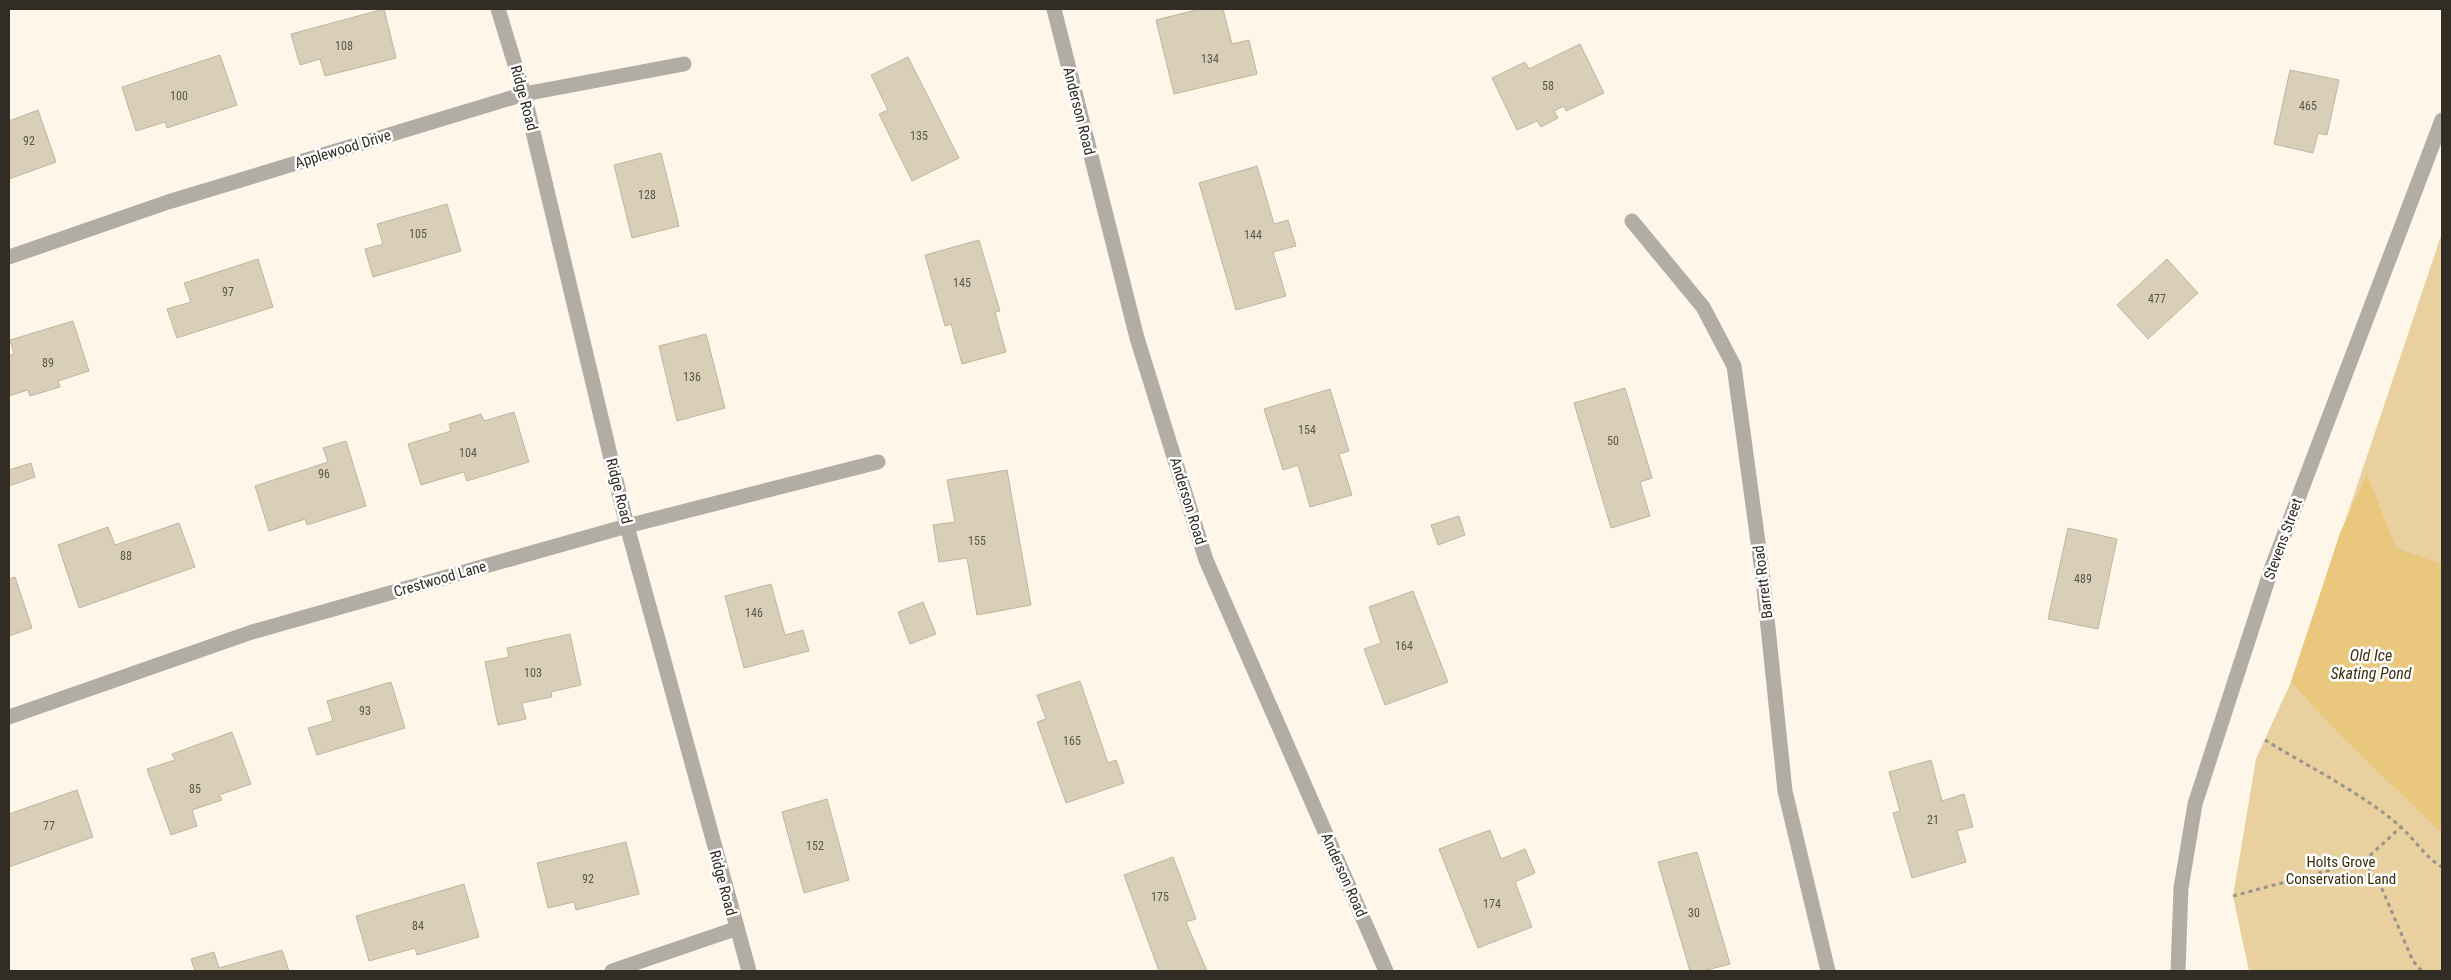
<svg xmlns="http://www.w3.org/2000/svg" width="2451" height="980" viewBox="0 0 2451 980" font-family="'Roboto Condensed',sans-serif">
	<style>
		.green { fill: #e8d19e }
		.water { fill: #e9c87e }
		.building { fill: #d9cfb8; stroke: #c0b59f }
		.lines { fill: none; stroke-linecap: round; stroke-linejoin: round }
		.path { stroke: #999489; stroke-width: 3; stroke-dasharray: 4 4; stroke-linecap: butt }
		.minor { stroke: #b2ada4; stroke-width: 15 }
		.labels { text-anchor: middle; stroke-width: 5; stroke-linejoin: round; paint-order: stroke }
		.number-label { font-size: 12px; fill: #5b564a }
		.street-label { font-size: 15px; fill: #312d25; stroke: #fff }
		.park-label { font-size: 15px; fill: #392b0a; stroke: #fff }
		.water-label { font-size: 16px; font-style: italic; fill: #3f3110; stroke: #fff }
	</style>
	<rect width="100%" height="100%" fill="#fef7e9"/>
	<polygon class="green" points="2442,233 2442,971 2249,971 2233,896 2256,759 2291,682"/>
	<polygon class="water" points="2367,474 2396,548 2442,564 2442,833 2344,739 2291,682 2340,533"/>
	<g class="building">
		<polygon points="384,9 396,58 325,76 320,59 300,65 291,34"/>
		<polygon points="1200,9 1223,9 1232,44 1249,40 1257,74 1174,94 1156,20"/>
		<polygon points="1580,44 1604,93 1566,111 1564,106 1554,111 1558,118 1541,127 1537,121 1517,130 1492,78 1525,62 1529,69"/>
		<polygon points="220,55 237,105 167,128 165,122 136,131 122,87"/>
		<polygon points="908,57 959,158 912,181 879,114 888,110 871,75"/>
		<polygon points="2290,70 2339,80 2327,135 2318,133 2313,153 2274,144"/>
		<polygon points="38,110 56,162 9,179 9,121"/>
		<polygon points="661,153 679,226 632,238 614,165"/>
		<polygon points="1257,166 1274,224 1288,220 1296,246 1273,252 1286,296 1236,310 1199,183"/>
		<polygon points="447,204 461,251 373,277 365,249 383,244 377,224"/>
		<polygon points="979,240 1000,311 995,312 1006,352 962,364 951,324 945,326 925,255"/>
		<polygon points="258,259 273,307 177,338 167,309 191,302 184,283"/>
		<polygon points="2167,259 2198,293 2148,339 2117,305"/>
		<polygon points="73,321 89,371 58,381 60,387 30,396 28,390 9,396 9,356 14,354 10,340"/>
		<polygon points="706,334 725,408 677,421 659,346"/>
		<polygon points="1625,388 1652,478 1640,482 1650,516 1611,528 1574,403"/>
		<polygon points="1330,389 1349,451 1339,454 1352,495 1310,507 1298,465 1283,470 1264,409"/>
		<polygon points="514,412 529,462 467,481 464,472 421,485 408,444 451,431 449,424 481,414 484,421"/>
		<polygon points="346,441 366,506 307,525 305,519 269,531 255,486 328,462 323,448"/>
		<polygon points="31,463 35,477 9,486 9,470"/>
		<polygon points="1007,470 1031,605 977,615 967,558 939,562 933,525 955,522 947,480"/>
		<polygon points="1459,516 1465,535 1438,545 1431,525"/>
		<polygon points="179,523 195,567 79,608 58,545 108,527 115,545"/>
		<polygon points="2068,528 2117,539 2098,629 2048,619"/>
		<polygon points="15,577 32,628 9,636 9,579"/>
		<polygon points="771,584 785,635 803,630 809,651 744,668 725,596"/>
		<polygon points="1413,591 1448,682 1385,705 1364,649 1381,643 1369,607"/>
		<polygon points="923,602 936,634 910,644 898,612"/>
		<polygon points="570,634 581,685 551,692 552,697 522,703 526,719 498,725 485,662 509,657 507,648"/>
		<polygon points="1080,681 1108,763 1116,760 1124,783 1066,803 1037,722 1046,719 1037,695"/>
		<polygon points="391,682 405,728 317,755 308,728 333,721 327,701"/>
		<polygon points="232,732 251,784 219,795 222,800 192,810 197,826 171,835 147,769 175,760 172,754"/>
		<polygon points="1931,760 1942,801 1964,794 1973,827 1957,831 1966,862 1912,878 1893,813 1900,811 1889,772"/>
		<polygon points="77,790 93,837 9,867 9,814"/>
		<polygon points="827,799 849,880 804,893 782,812"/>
		<polygon points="1490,830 1501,859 1525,849 1535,873 1515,882 1532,927 1478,948 1439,849"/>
		<polygon points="626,842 639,894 576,910 574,902 548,908 537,863"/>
		<polygon points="1697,852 1730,964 1703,971 1690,971 1658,862"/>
		<polygon points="1173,857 1196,919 1186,922 1207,971 1159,971 1124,875"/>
		<polygon points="464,884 479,937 417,955 415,948 369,961 356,916"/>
		<polygon points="282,950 289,971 195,971 191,959 214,952 219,968"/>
	</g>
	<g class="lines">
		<g class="path">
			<path d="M 2265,740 C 2309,767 2362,793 2401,827 C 2415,840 2425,857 2442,867"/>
			<polyline points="2364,861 2401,827"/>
			<polyline points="2233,896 2364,861 2382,889 2413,961 2422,971"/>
		</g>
		<g class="minor">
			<polyline points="498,9 524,94 627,526 749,971"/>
			<polyline points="1054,9 1137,338 1206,560 1386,971"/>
			<polyline points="1632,221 1703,307 1734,366 1763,579 1785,791 1828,971"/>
			<polyline points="9,257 168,202 524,94 684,64"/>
			<polyline points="9,717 252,632 627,526 878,462"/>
			<polyline points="612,971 735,929"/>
			<polyline points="2178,971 2181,888 2195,804 2272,567 2442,120"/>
		</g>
	</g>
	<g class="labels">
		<g class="number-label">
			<text x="344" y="50">108</text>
			<text x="1210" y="63">134</text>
			<text x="1548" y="90">58</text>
			<text x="179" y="100">100</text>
			<text x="2308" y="110">465</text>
			<text x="919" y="140">135</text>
			<text x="29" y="145">92</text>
			<text x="647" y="199">128</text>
			<text x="418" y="238">105</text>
			<text x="1253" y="239">144</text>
			<text x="962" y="287">145</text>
			<text x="228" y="296">97</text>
			<text x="2157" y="303">477</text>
			<text x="48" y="367">89</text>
			<text x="692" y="381">136</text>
			<text x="1307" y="434">154</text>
			<text x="1613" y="445">50</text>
			<text x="468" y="457">104</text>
			<text x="324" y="478">96</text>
			<text x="977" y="545">155</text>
			<text x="126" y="560">88</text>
			<text x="2083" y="583">489</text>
			<text x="754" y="617">146</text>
			<text x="1404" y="650">164</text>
			<text x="533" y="677">103</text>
			<text x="365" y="715">93</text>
			<text x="1072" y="745">165</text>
			<text x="195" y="793">85</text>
			<text x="1933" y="824">21</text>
			<text x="49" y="830">77</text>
			<text x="815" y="850">152</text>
			<text x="588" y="883">92</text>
			<text x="1160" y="901">175</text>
			<text x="1492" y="908">174</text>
			<text x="1694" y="917">30</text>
			<text x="418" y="930">84</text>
		</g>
		<g class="street-label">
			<text transform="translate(524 98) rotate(75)" y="5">Ridge Road</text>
			<text transform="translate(1079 111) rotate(76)" y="5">Anderson Road</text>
			<text transform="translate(343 149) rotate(-17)" y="5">Applewood Drive</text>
			<text transform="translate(619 491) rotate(76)" y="5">Ridge Road</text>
			<text transform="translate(1188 501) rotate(73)" y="5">Anderson Road</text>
			<text transform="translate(2283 539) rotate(-70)" y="5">Stevens Street</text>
			<text transform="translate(440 579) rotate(-16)" y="5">Crestwood Lane</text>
			<text transform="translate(1763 582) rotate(-97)" y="5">Barrett Road</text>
			<text transform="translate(1344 875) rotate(66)" y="5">Anderson Road</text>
			<text transform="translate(723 883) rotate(75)" y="5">Ridge Road</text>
		</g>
		<g class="park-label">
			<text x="2341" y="867">Holts Grove<tspan x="2341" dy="17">Conservation Land</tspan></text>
		</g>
		<g class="water-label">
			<text x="2371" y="661">Old Ice<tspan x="2371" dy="18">Skating Pond</tspan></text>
		</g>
	</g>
	<rect width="2451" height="980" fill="none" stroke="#312d25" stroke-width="20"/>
</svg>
